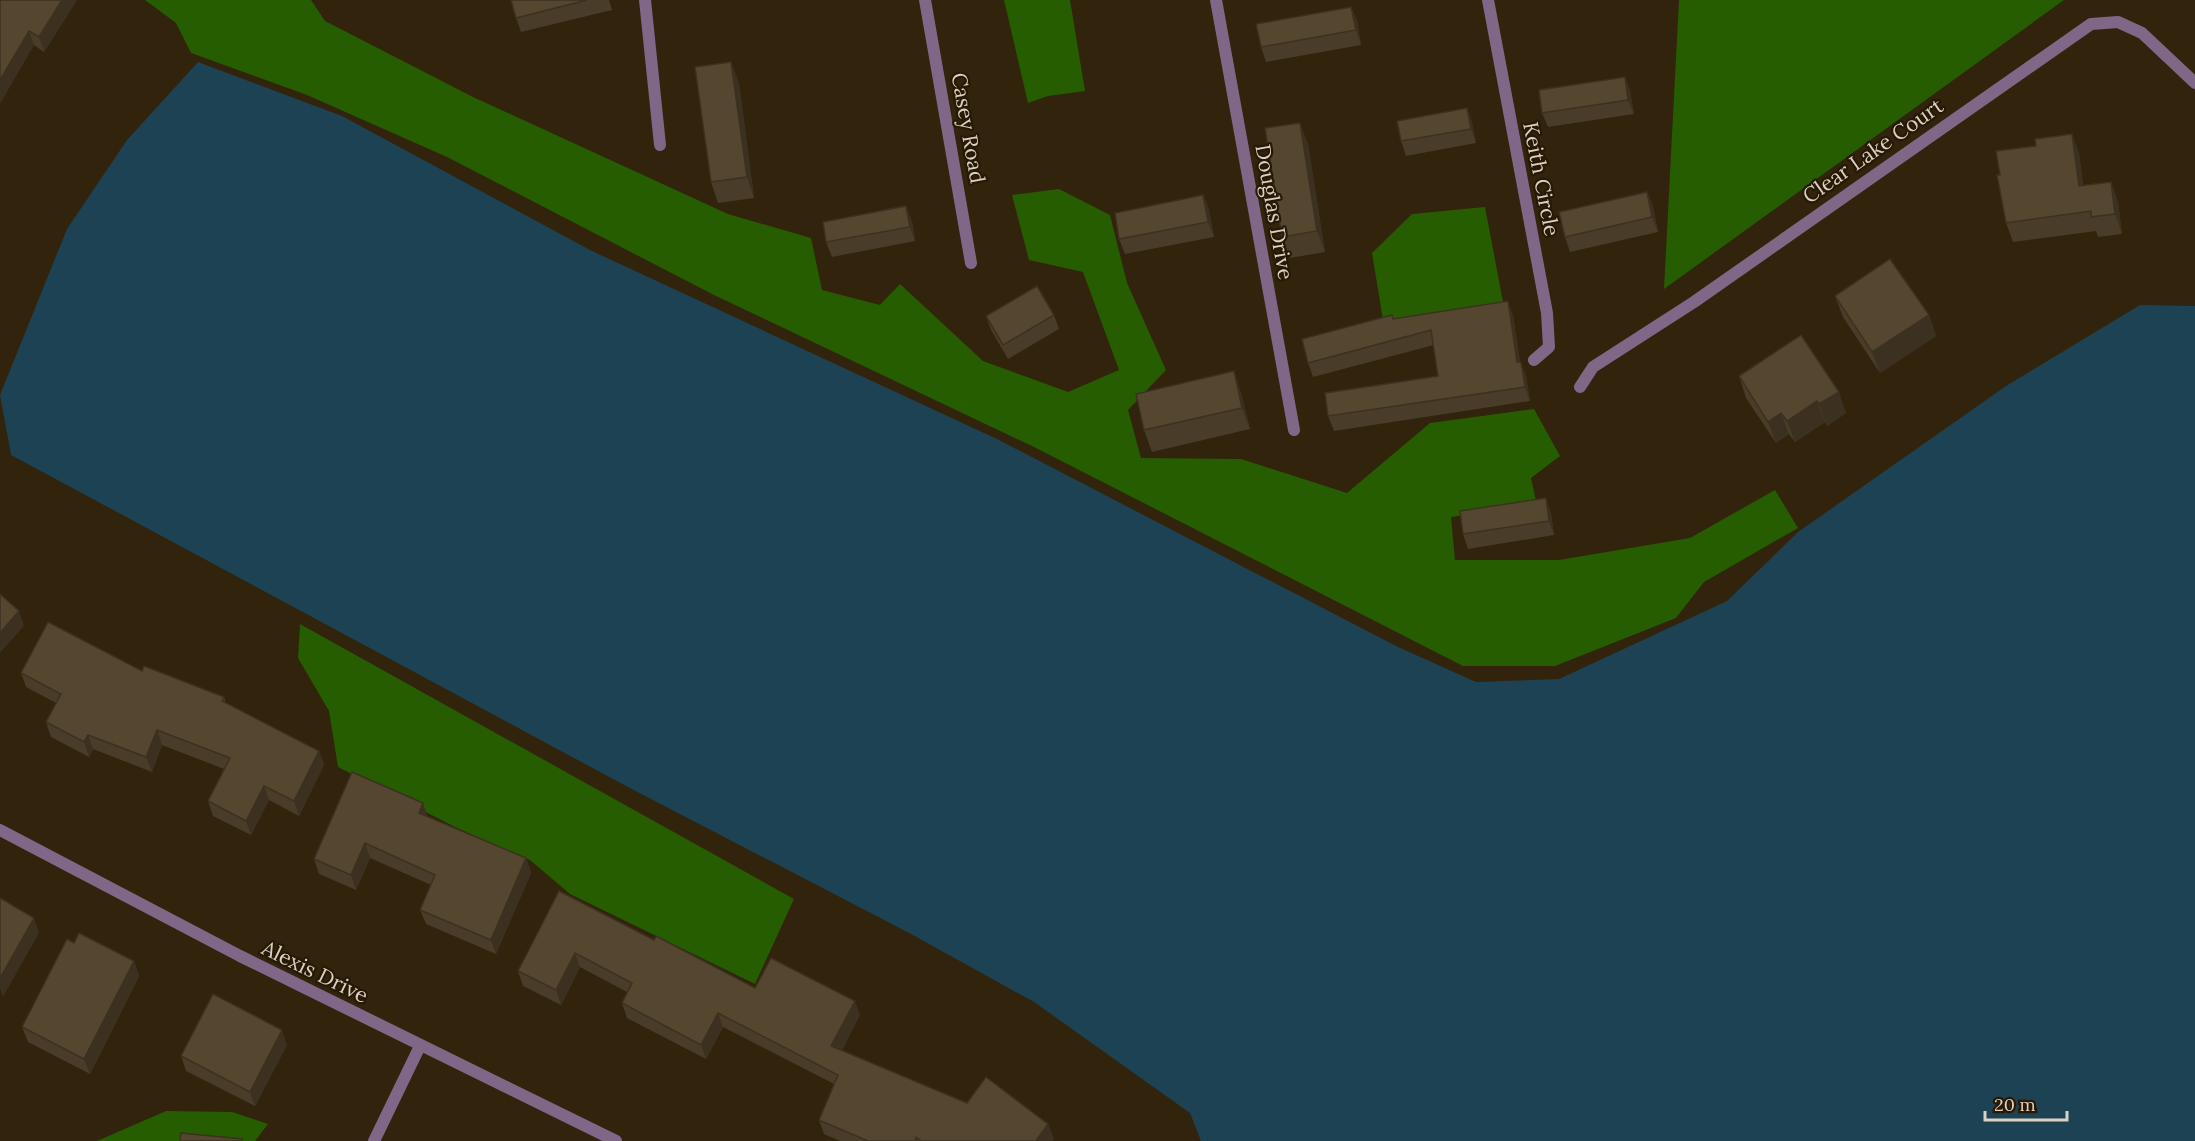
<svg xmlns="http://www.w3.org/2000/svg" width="2195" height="1141" viewBox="0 0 2195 1141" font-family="Lora,serif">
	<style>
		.forest { fill: #265d00 }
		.water { fill: #1d4253 }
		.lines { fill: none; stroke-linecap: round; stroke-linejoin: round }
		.minor { stroke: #816787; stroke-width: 12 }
		.wall { fill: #493c28 }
		.shaded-wall { fill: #3c3121 }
		.building { fill: #55462f; stroke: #3c3121; stroke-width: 1.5 }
		.labels { text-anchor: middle; stroke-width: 4.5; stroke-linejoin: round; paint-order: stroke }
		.street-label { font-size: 21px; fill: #dad1c4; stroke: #271903 }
	</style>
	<rect width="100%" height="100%" fill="#31230c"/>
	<g class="forest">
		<polygon points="145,0 311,0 325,21 473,97 728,214 811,238 822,290 880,305 900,284 983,361 1068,392 1119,370 1083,272 1029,260 1012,195 1059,189 1110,215 1127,283 1166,370 1128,410 1141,458 1241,459 1347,493 1430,423 1534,409 1560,456 1531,478 1537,506 1451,517 1455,560 1559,560 1690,538 1775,490 1798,528 1704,582 1676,618 1555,666 1463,666 1034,447 714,295 447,157 307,95 191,53 176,23"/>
		<polygon points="1004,0 1070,0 1085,91 1048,96 1028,103"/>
		<polygon points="1679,0 2064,0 1664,289"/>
		<polygon points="1485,207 1504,307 1383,320 1372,253 1412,214"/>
		<polygon points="300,624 794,899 755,984 570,894 530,860 455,827 338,767 329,711 298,658"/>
		<polygon points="166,1111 232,1112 268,1124 255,1141 97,1141"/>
	</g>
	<polygon class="water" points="198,62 342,116 592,251 997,439 1398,647 1476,682 1559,679 1727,601 1798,532 2006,386 2140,305 2195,306 2195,1141 1201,1141 1190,1113 1034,1002 911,934 626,786 11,455 0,395 67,229 127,140"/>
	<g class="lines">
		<g class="minor">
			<polyline points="645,0 660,145"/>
			<polyline points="925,0 971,263"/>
			<polyline points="1216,0 1294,430"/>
			<polyline points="1488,0 1547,313 1549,347 1534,360"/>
			<polyline points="1580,387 1593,367 1694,302 2091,24 2118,22 2142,33 2195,83"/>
			<polyline points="0,830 240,956 616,1141"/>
			<polyline points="374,1141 420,1046"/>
		</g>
	</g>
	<g class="wall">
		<polygon points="0,0 77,0 44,52 34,45"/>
		<polygon points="511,0 609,0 612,10 521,32 516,18"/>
		<polygon points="1351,7 1357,21 1361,45 1266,62 1261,47"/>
		<polygon points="1625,77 1630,91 1634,114 1548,127 1542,113"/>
		<polygon points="739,83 754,198 718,203 711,182"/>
		<polygon points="1467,108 1472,123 1476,143 1406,156 1401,141"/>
		<polygon points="1308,144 1325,252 1290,258 1282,237"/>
		<polygon points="2079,153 2083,185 2111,182 2118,202 2122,234 2098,237 2096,231 2013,242 2006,223"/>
		<polygon points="1647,192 1653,207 1658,232 1570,252 1565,237"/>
		<polygon points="1203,195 1209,210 1214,237 1125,254 1119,239"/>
		<polygon points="912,221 915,241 832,257 826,242"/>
		<polygon points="1835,296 1929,315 1936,336 1880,373 1843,317"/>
		<polygon points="1054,315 1059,329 1008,359 991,330 986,316"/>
		<polygon points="1513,316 1520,362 1526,376 1530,401 1334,431 1328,416 1438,376 1434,345 1313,377 1308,363 1394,319"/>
		<polygon points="1801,335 1846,413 1827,426 1825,422 1795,442 1789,434 1776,443 1746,398 1739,376"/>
		<polygon points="1241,393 1250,429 1152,452 1144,430"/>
		<polygon points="1551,513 1554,535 1468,549 1463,534"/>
		<polygon points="142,671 224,697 226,703 319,751 324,765 299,816 269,800 251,835 213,816 208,801 224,769 162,745 152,772 93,749 89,757 51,737 46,722 56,703 26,687 21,673"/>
		<polygon points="428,817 526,858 531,873 496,954 426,924 420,910 431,885 370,858 356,890 319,874 314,859"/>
		<polygon points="559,891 654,940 755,988 860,1015 842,1050 967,1103 1048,1124 1054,1139 1052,1141 840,1141 824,1134 819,1120 834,1084 723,1027 706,1059 627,1018 622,1003 627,992 580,967 561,1005 523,986 518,971"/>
		<polygon points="134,961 139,976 90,1074 28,1042 22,1027"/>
		<polygon points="287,1045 255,1106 186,1071 181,1056"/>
	</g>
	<g class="shaded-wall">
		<polygon points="62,0 77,0 44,52 39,37"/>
		<polygon points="1351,7 1357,21 1361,45 1356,30"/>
		<polygon points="29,31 34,45 0,104 0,80"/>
		<polygon points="731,62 739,83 754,198 747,177"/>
		<polygon points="1625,77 1630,91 1634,114 1628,100"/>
		<polygon points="1467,108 1472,123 1476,143 1471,129"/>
		<polygon points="1300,123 1308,144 1325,252 1317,231"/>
		<polygon points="2072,134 2079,153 2086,205 2079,186"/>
		<polygon points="2111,182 2118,202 2122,234 2115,214"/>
		<polygon points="1647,192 1653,207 1658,232 1652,217"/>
		<polygon points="1203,195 1209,210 1214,237 1208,222"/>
		<polygon points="906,206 912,221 915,241 910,227"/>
		<polygon points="1508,301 1513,316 1522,377 1517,362"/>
		<polygon points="1929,315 1936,336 1880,373 1872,352"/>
		<polygon points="1521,362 1526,376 1530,401 1525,387"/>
		<polygon points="1234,371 1241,393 1250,429 1242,408"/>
		<polygon points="1839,392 1846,413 1827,426 1819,404"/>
		<polygon points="1817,401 1825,422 1795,442 1787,421"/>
		<polygon points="1781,413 1789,434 1776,443 1768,422"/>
		<polygon points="1546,498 1551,513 1554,535 1549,521"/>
		<polygon points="19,611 24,626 0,653 0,633"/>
		<polygon points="157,730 162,745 152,772 146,757"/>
		<polygon points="88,735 93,749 89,757 84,742"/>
		<polygon points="319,751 324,765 299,816 294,801"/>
		<polygon points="264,786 269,800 251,835 246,821"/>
		<polygon points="423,803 428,818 419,813"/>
		<polygon points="365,843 370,858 356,890 351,875"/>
		<polygon points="526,858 531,873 496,954 491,940"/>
		<polygon points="34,918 39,933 3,997 0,988 0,978"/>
		<polygon points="575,953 580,967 561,1005 556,990"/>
		<polygon points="134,961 139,976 90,1074 84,1059"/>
		<polygon points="855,1001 860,1015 837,1060 831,1046"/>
		<polygon points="718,1013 723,1027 706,1059 701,1045"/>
		<polygon points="282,1030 287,1045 255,1106 250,1092"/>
		<polygon points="1048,1124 1054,1139 1052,1141 1036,1141"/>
	</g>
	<g class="building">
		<polygon points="0,0 62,0 39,37 29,31 0,80"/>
		<polygon points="511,0 587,0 516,18"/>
		<polygon points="1351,7 1356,30 1261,47 1256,24"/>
		<polygon points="731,62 747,177 711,182 695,67"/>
		<polygon points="1625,77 1628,100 1542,113 1539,90"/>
		<polygon points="1467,108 1471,129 1401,141 1397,121"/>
		<polygon points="1300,123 1317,231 1282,237 1265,128"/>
		<polygon points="2072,134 2079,186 2111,182 2115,214 2091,217 2091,211 2006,223 1997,175 2000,175 1996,151 2036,146 2035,139"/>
		<polygon points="1647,192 1652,217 1565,237 1559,212"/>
		<polygon points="1203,195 1208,222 1119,239 1115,213"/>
		<polygon points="906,206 910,227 826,242 823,222"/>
		<polygon points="1890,259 1929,315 1872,352 1835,296"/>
		<polygon points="1037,286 1054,315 1003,345 986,316"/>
		<polygon points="1508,301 1517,362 1521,362 1525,387 1328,416 1325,393 1438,376 1431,330 1308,363 1302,339 1392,315 1393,319"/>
		<polygon points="1801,335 1839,392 1819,404 1817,401 1787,421 1781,413 1768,422 1739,376"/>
		<polygon points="1234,371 1242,408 1144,430 1136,394"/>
		<polygon points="1546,498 1549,521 1463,534 1460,511"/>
		<polygon points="0,594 19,611 0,633"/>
		<polygon points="48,622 142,671 144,666 224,697 222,701 319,751 294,801 264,786 246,821 208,801 230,758 157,730 146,757 88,735 84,742 46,722 61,694 21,673"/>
		<polygon points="352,772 423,803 419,813 526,858 491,940 420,910 435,875 365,843 351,875 314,859"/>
		<polygon points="559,891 654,940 656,936 755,988 771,958 855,1001 831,1046 967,1103 986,1077 1048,1124 1036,1141 921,1141 916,1137 915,1141 868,1141 819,1120 838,1075 718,1013 701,1045 622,1003 632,983 575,953 556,990 518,971"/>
		<polygon points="0,898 34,918 0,978"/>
		<polygon points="79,933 134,961 84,1059 22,1027 67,939 74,943"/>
		<polygon points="213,994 282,1030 250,1092 181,1056"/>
		<polygon points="181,1133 242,1139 242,1141 180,1141"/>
	</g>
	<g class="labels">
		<g class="street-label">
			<text transform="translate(968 128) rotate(80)" y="7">Casey Road</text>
			<text transform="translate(1873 151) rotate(-35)" y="7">Clear Lake Court</text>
			<text transform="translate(1541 179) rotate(79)" y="7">Keith Circle</text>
			<text transform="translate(1274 212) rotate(80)" y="7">Douglas Drive</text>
			<text transform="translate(315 972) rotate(26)" y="7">Alexis Drive</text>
		</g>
	</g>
	<path d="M1985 1111v9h82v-9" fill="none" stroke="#dad1c4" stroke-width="3"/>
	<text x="1994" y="1111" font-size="18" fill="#dad1c4" stroke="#271903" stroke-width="4.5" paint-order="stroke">20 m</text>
</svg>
